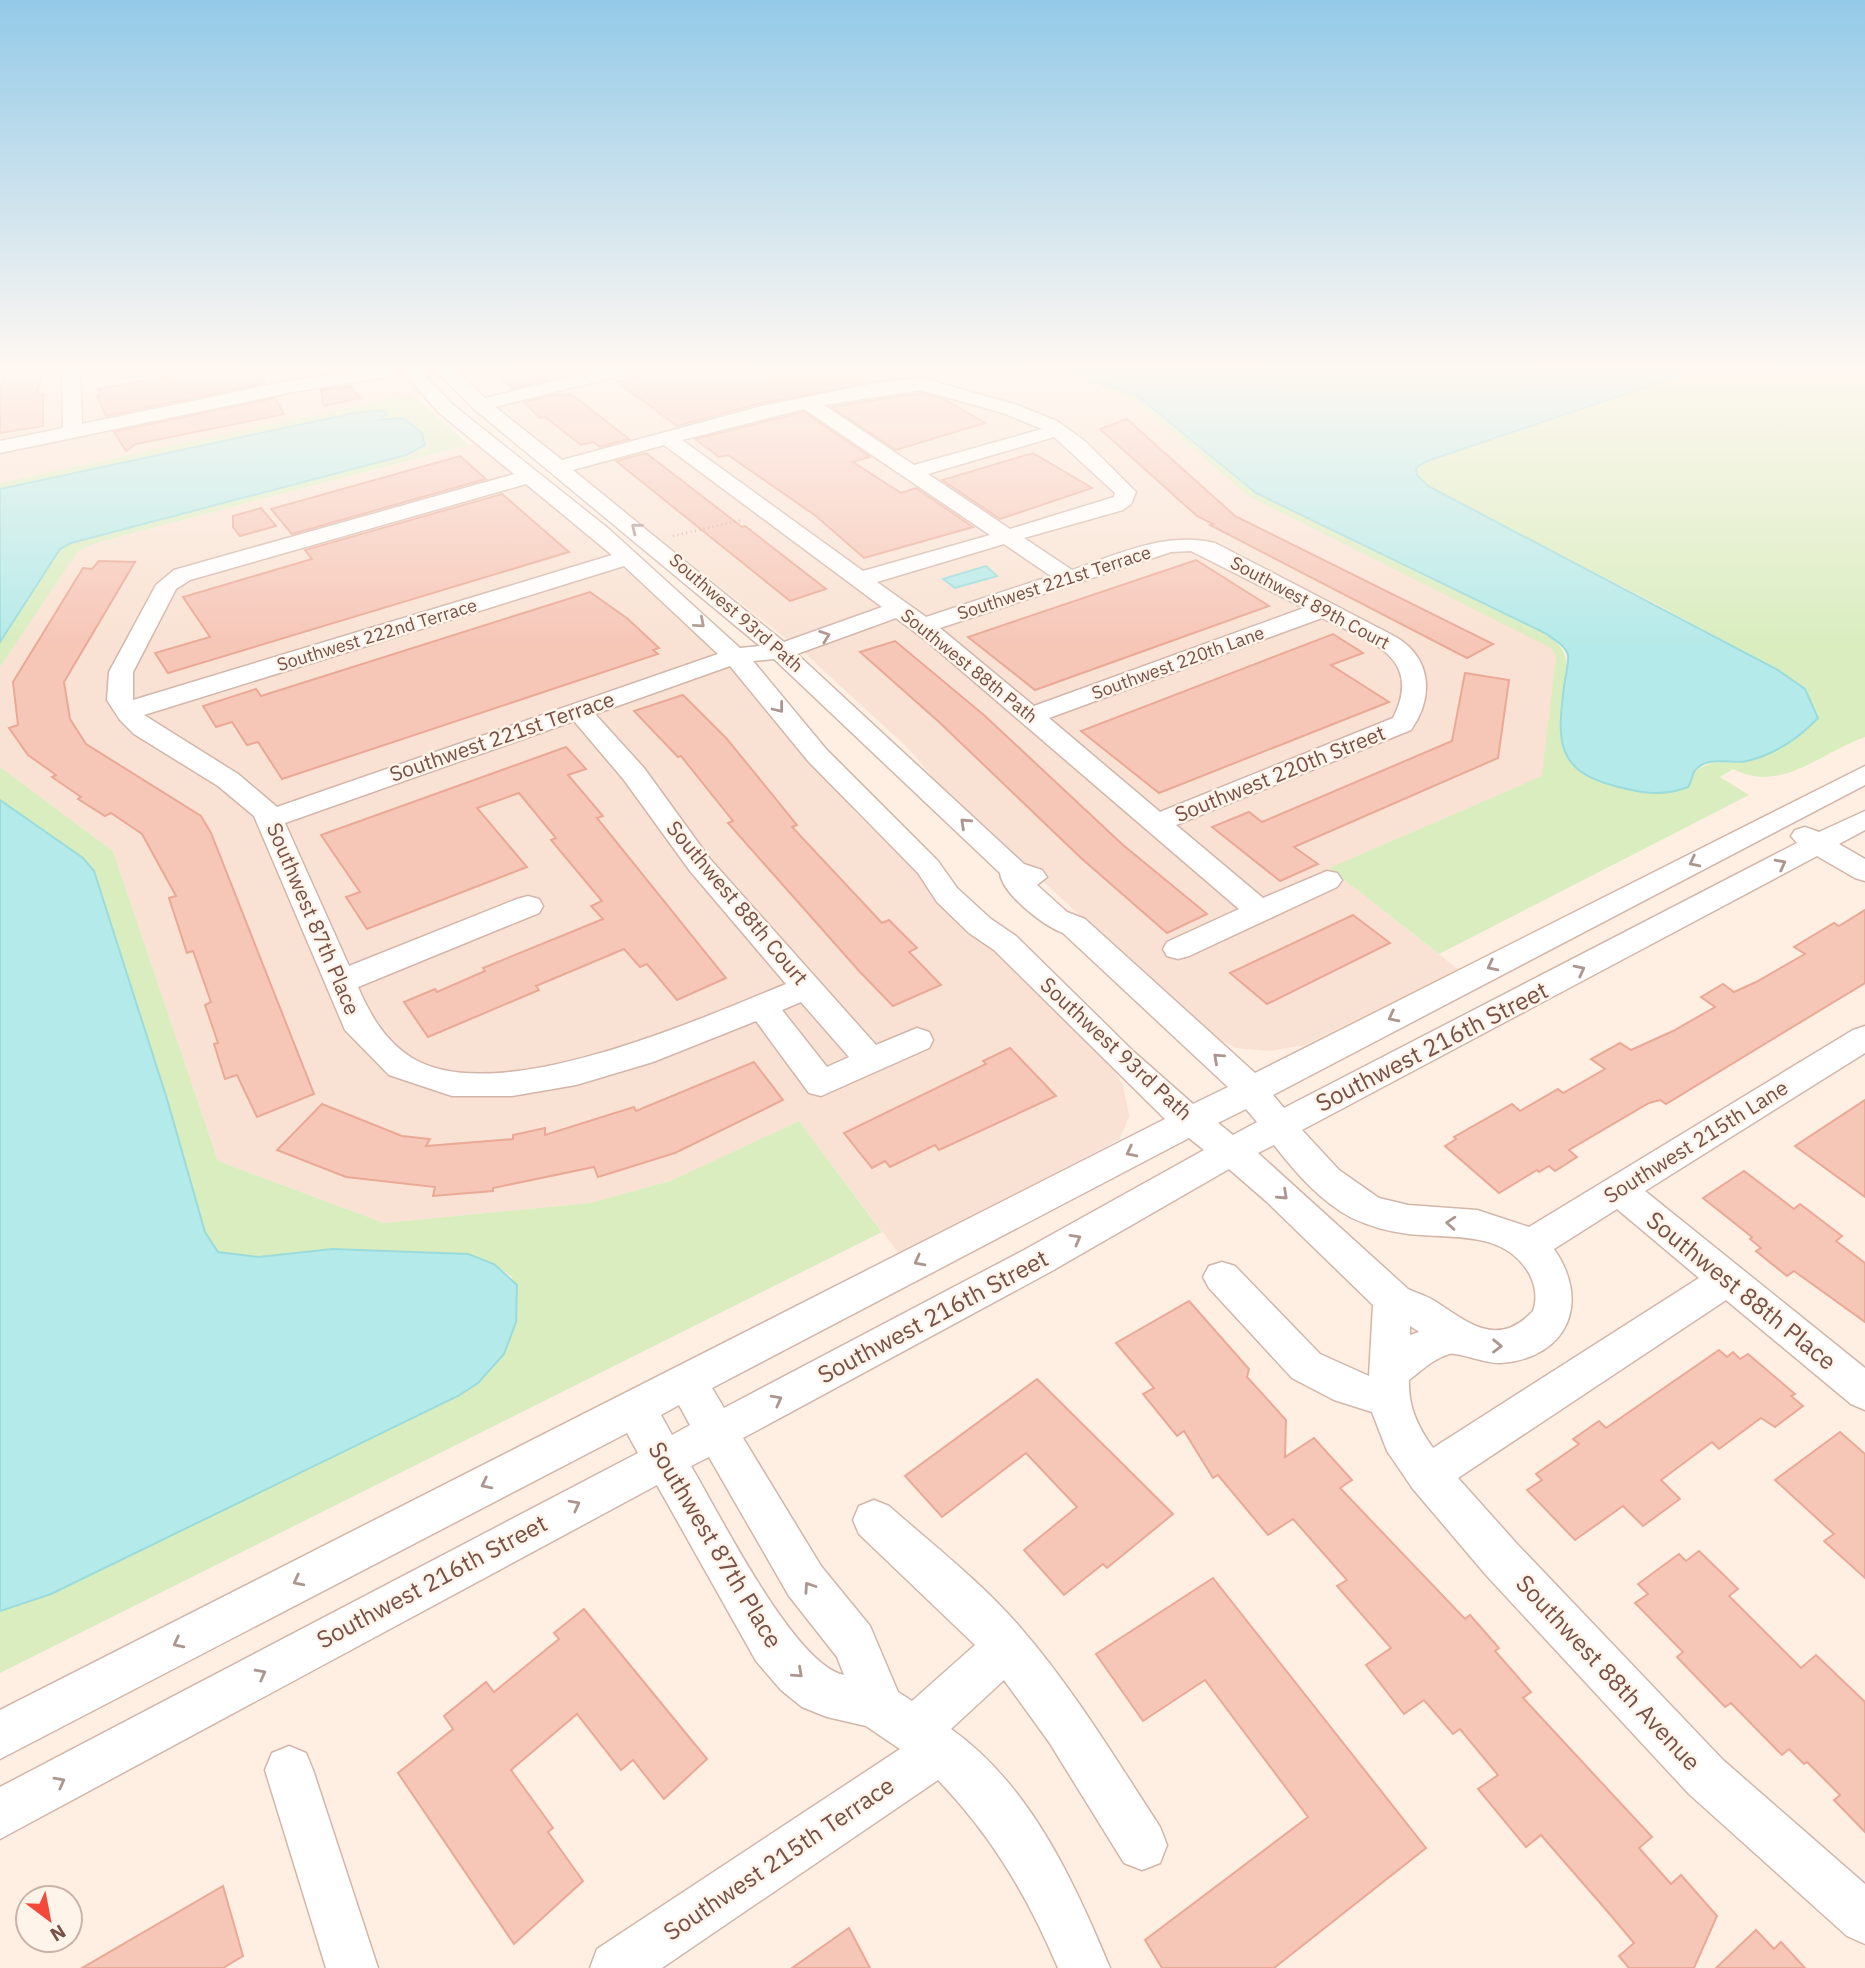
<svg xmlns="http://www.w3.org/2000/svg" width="1865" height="1968" viewBox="0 0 1865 1968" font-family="'IBM Plex Sans',sans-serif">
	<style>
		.residential { fill: #f9e2d3 }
		.green { fill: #d9edbf }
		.water { fill: #b4eae9; stroke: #9adcdc; stroke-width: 2 }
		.building { fill: #f6c6b7; stroke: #eaa996; stroke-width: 2 }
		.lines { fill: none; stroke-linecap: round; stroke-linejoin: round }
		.minor-casing { stroke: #d2b6aa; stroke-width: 3 }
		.path { stroke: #dba99a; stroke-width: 2.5; stroke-dasharray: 1 3.5; stroke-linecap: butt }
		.minor { fill: #fff; fill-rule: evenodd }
		.oneway { stroke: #ae9690 }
		.labels { text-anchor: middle; stroke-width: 5; stroke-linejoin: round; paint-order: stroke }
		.far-street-label { font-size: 18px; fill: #785046; stroke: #fff4ea }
		.street-label { font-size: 21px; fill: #785046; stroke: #fff4ea }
		.near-street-label { font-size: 24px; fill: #785046; stroke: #fff4ea }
	</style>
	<rect width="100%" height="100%" fill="#feefe2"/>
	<g class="residential">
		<polygon points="0,370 402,370 419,393 0,483"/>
		<polygon points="451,370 1041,370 1128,397 1142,406 1248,496 1536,638 1551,648 1556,656 1543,776 1329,868 1459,970 1305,1045 1270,1051 1236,1048 1207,1033 938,784 910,750 808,656 480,397"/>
		<polygon points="479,443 601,546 743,679 857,814 1108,1059 1123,1085 1129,1116 1120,1139 900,1255 799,1121 670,1181 590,1203 384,1223 218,1161 113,851 0,767 0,667 77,551 99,542"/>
	</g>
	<g class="green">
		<path d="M 1041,370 L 1058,370 L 1135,394 L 1280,505 L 1545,633 C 1578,656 1565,674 1561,710 L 1692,780 L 1695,771 C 1719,757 1723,765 1745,762 C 1758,760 1772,752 1784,747 L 1805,689 L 1778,670 L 1656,604 L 1428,486 L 1417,475 L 1416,469 L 1426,461 L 1696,370 L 1865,370 L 1865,737 C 1820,753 1781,794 1733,769 L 1720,777 L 1749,795 L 1439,954 L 1329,868 L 1542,776 L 1556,656 L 1551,648 L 1248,496 L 1142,406 L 1107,389 Z"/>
		<polygon points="411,394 469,445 99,542 78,551 0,667 0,642 60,548 88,537 406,455 421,449 426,441 419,430 403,418 379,421 377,419 387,415 381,410 373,411 0,489 0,483"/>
		<polygon points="0,767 113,851 218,1161 384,1223 590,1203 670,1181 799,1121 882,1232 0,1673 0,1611 51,1594 441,1405 478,1383 504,1354 512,1277 494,1264 468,1254 332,1249 259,1257 218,1252 205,1232 167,1099 94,871 83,858 0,800"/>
	</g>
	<g class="water">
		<path d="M 1058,370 L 1696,370 L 1427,461 L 1416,468 L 1417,475 L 1428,486 L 1778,670 L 1805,689 L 1818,718 C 1798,739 1776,754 1747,761 C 1732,765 1706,754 1694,772 C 1692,776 1691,783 1688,787 C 1662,797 1641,793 1615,786 C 1556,771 1557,741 1564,687 C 1565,678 1569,664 1568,655 C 1565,645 1553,639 1545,633 L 1256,493 L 1135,394 Z"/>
		<polygon points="381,410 387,414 378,420 403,418 422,433 425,445 406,455 71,543 60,549 0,642 0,489 349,414"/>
		<polygon points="986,566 997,576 955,588 943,579"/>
		<polygon points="0,800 83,858 94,871 167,1099 205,1232 218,1252 259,1257 332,1249 468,1254 494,1264 517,1285 516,1322 504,1354 478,1383 458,1396 51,1594 0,1611"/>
	</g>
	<g class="building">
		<polygon points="6,370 42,370 37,395 43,394 43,426 0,433 0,388"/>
		<polygon points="200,370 258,370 265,383 106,416 97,396 100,395 98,389"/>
		<polygon points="496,370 537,370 547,380 512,389"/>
		<polygon points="663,370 895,370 907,377 761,403 677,426 617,382"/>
		<polygon points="350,386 360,398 324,406 321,390"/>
		<polygon points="921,393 945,400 985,423 896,450 831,407"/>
		<polygon points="559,394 561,396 571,394 629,439 600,447 593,442 581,445 545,417 540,418 524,402"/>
		<polygon points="275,398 284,414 136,444 126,451 114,432"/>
		<polygon points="804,412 870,457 853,462 901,493 916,488 973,527 864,558 816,516 728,455 719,457 695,439"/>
		<polygon points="1127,419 1235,516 1493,644 1467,658 1210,525 1213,524 1197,516 1100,429"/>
		<polygon points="646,453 742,527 745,526 826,589 790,601 616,461"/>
		<polygon points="1033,453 1092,488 1000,519 942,480"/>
		<polygon points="460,456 486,479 292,534 271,509"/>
		<polygon points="502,494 569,552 168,673 155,653 210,637 183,597 312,559 305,550"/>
		<polygon points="261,508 276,526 240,536 233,527 233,516"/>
		<polygon points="1196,560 1269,606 1035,690 968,637"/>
		<polygon points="99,561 135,562 64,682 70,719 86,744 201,816 211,833 314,1094 257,1117 237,1075 225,1079 214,1044 218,1043 205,1005 211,1002 193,951 187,953 169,898 176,896 142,834 111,813 105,816 78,799 81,797 52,777 56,775 28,755 9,728 18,725 13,682 83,568 92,569"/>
		<polygon points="590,592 628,619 659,648 653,650 658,654 282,779 258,742 247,745 232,722 216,727 203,706 256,689 261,696"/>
		<polygon points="1333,634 1363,653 1331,665 1389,702 1159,793 1081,731"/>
		<polygon points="895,641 985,716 1123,845 1207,914 1167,933 1081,858 939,722 860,652"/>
		<polygon points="1465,673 1509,680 1498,758 1294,847 1318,864 1280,881 1212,827 1249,812 1262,822 1452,741"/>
		<polygon points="683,695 727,739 797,825 792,827 882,923 889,920 917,948 909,952 941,985 893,1006 860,972 728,823 733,821 681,756 678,757 634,711"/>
		<polygon points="566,747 586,769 568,775 603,816 597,818 726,978 677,1000 647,964 640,967 624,949 536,986 539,990 428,1037 404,1002 435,989 437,992 485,971 483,968 603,919 591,906 602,901 551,840 556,838 519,793 477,808 527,867 367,929 346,897 360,892 321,835"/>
		<polygon points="1865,910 1865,983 1666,1104 1660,1100 1649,1103 1569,1150 1577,1157 1555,1171 1549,1166 1539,1172 1537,1170 1499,1193 1445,1146 1456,1139 1454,1137 1512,1104 1520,1111 1558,1089 1563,1093 1605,1069 1591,1059 1620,1043 1631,1050 1673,1031 1715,1007 1701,997 1723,984 1734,992 1756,982 1805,954 1794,947 1834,923 1839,926"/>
		<polygon points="1353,915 1390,943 1267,1004 1230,973"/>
		<polygon points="1010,1048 1056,1096 939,1150 935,1145 890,1167 885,1161 872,1168 844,1133 986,1064 983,1061"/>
		<polygon points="754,1062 783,1100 675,1153 598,1177 594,1167 493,1188 493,1191 433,1196 435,1187 346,1177 277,1150 322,1104 402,1136 430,1139 426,1146 513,1139 513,1135 545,1128 545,1135 634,1107 636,1111"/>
		<polygon points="1865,1100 1865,1197 1795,1146"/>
		<polygon points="1744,1171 1794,1209 1800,1204 1842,1236 1836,1241 1865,1263 1865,1322 1794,1271 1787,1276 1756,1251 1761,1248 1750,1239 1752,1237 1703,1198"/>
		<polygon points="1189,1301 1249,1369 1247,1377 1286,1420 1285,1457 1314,1438 1352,1480 1340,1488 1465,1619 1470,1615 1499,1648 1495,1651 1531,1692 1523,1698 1652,1837 1639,1848 1671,1884 1681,1875 1717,1916 1694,1968 1629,1968 1619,1956 1634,1943 1608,1912 1541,1835 1526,1847 1478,1789 1498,1775 1460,1729 1453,1734 1424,1700 1404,1714 1366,1665 1391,1648 1337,1586 1347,1580 1293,1519 1268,1535 1218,1475 1213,1478 1184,1431 1177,1436 1143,1394 1154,1388 1116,1343"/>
		<polygon points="1719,1350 1727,1357 1733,1352 1740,1359 1748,1354 1795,1394 1791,1396 1803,1406 1775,1427 1761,1418 1719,1449 1712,1442 1661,1480 1680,1499 1643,1526 1623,1506 1575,1540 1527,1490 1542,1480 1536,1474 1579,1444 1573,1439 1599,1421 1606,1428"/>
		<polygon points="1037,1379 1173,1514 1107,1568 1103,1564 1064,1595 1024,1550 1077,1507 1026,1453 942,1517 905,1476"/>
		<polygon points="1840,1432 1865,1454 1865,1578 1824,1541 1834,1534 1775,1480"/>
		<polygon points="1699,1551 1738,1589 1729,1596 1801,1668 1816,1655 1865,1702 1865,1832 1834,1800 1840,1795 1807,1762 1804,1764 1789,1749 1782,1755 1731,1703 1725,1707 1677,1657 1683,1652 1635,1603 1648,1594 1638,1584 1679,1554 1686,1561"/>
		<polygon points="1213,1578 1426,1848 1274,1968 1162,1968 1145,1940 1308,1817 1205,1680 1143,1721 1096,1654"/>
		<polygon points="584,1609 707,1759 664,1799 633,1760 621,1770 577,1714 511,1770 553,1828 548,1832 583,1881 514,1944 398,1773 453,1729 444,1716 486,1682 494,1692 559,1639 554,1633"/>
		<polygon points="223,1886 243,1956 223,1968 82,1968"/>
		<polygon points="849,1928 870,1968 792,1968"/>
		<polygon points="1756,1930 1774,1949 1781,1942 1805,1968 1716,1968"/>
	</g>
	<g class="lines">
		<g class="minor-casing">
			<g id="minor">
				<path d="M 62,370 L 80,370 L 82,424 L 293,380 L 358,370 L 420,370 L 452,404 L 609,529 L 740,648 L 760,646 L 474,409 L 435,370 L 455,370 L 485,398 L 598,370 L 629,370 L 626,374 L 495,407 L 562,460 L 762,406 L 870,384 L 922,378 L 1017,405 L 1057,421 L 1086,442 L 1136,492 L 1131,504 L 1123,510 L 1024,538 L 1072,570 C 1119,554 1165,531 1215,543 L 1396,637 C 1432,659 1434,697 1411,730 L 1176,825 L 1263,898 L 1327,871 L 1337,873 L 1342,880 L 1337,887 L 1189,956 L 1178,959 L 1167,956 L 1163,949 L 1167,942 L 1239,909 L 928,642 L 896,618 L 797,654 L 1024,864 L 1042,870 L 1047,877 L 1037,885 L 1067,912 L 1085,919 L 1255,1073 L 1865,766 L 1865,785 L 1273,1095 L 1284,1108 L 1797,843 L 1791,836 L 1795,830 L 1805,827 L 1819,832 L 1865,811 L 1865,830 L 1839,844 L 1865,859 L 1865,881 L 1855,878 L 1817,856 L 1302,1130 L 1339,1170 L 1379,1198 L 1408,1205 L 1477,1210 L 1529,1227 L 1853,1030 L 1865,1026 L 1865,1053 L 1645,1191 L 1865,1368 L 1865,1410 L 1851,1404 L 1726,1300 L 1458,1478 L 1518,1545 L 1723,1760 L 1865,1884 L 1865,1944 L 1847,1936 L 1689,1794 L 1486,1575 L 1413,1489 L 1387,1451 L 1372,1412 L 1334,1400 L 1292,1378 L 1209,1288 L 1203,1277 L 1209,1266 L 1222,1262 L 1235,1266 L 1320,1354 L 1369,1376 L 1373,1305 L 1267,1202 L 1229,1169 L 1050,1272 L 743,1438 L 821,1566 L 870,1626 L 898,1692 L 912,1701 L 975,1645 L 859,1534 L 853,1520 L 859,1506 L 874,1500 L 889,1506 C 933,1545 980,1581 1019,1626 C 1073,1688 1115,1758 1160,1827 L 1167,1845 L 1160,1863 L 1142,1870 L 1124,1863 L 1049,1742 L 1004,1680 L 951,1729 C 1030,1785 1074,1881 1110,1968 L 1058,1968 C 1028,1897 992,1836 938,1780 L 662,1968 L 590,1968 L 597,1949 L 900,1749 L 866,1726 L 827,1717 L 802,1707 L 781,1690 L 756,1661 L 657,1485 L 0,1839 L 0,1787 L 638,1453 L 627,1433 L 0,1759 L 0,1710 L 1165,1119 L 994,950 L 969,933 L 937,902 L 918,873 L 808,761 L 730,666 L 595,714 L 644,768 L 710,859 L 876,1045 L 917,1028 L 929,1032 L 933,1040 L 929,1048 L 821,1096 L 809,1093 L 756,1021 L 653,1062 L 576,1085 L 512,1096 L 452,1096 L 389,1075 L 345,1030 L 254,816 L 218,786 L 134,734 L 120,720 L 107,700 L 109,672 L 156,585 L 174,570 L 514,474 L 438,412 L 402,371 L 393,376 L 293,392 L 0,453 L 0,441 L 63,428 ZM 921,390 L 1003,413 L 1042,429 L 914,465 L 824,405 ZM 804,409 L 990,535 L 863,571 L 682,440 ZM 1054,437 L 1115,493 L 1114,497 L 1010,529 L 928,474 ZM 664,445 L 882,607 L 784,642 L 573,470 ZM 526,484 L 612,555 L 133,700 L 133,672 L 176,589 L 190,580 ZM 1004,544 L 1051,576 L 926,617 L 877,582 ZM 1191,551 L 1304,608 L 1034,706 L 940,628 L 1171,552 ZM 624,566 L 718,654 L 277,807 L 238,774 L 144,715 ZM 1322,618 C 1367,641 1425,655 1393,718 L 1160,812 L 1049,718 ZM 774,659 L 1000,873 C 1002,894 1044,926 1063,933 L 1228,1087 L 1193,1104 L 1134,1052 L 1016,936 L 991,919 L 957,888 L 938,861 L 826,749 L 753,661 ZM 574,721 L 624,780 L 690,871 L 786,984 C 702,1018 498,1110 412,1058 C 385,1041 370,1015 358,987 L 539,913 L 543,906 L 539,899 L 528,896 L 517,899 L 349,966 L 285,823 ZM 801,1002 L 849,1057 L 827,1067 L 782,1010 ZM 1246,1109 L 1257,1122 L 1233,1135 L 1218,1123 ZM 1189,1138 L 1204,1150 L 1024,1250 L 724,1408 L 712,1388 ZM 1274,1145 C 1296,1173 1320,1201 1352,1218 C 1369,1226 1390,1232 1409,1234 C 1450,1239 1501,1230 1527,1270 C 1535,1282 1538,1298 1533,1311 C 1496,1350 1467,1321 1433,1300 C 1425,1295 1416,1293 1408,1289 L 1258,1153 ZM 1617,1209 L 1699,1278 L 1433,1448 C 1418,1427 1408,1407 1409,1380 C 1421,1371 1433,1359 1449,1354 C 1459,1352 1486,1364 1501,1363 C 1568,1358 1591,1302 1554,1249 ZM 1410,1326 L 1418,1331 L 1419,1332 L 1410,1335 ZM 679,1405 L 690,1425 L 672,1435 L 661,1415 ZM 709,1457 L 789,1596 L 837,1657 L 844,1675 C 794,1665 719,1513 691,1466 Z"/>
				<polygon points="289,1746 306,1753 313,1770 378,1968 326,1968 265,1770 272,1753"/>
			</g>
		</g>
		<polyline class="path" points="673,536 742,520"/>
		<use href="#minor" class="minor"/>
	</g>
	<defs><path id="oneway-chevron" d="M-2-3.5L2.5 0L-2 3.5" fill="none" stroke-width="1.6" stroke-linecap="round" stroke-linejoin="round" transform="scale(1.75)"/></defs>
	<g class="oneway">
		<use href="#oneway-chevron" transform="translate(636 528) rotate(-141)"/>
		<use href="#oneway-chevron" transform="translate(700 623) rotate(41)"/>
		<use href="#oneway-chevron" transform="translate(825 636) rotate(-20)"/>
		<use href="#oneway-chevron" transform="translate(779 708) rotate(52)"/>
		<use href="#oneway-chevron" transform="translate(965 823) rotate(-137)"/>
		<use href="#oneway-chevron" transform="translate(1694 862) rotate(153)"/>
		<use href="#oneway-chevron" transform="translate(1781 864) rotate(-28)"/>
		<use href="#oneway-chevron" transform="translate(1492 966) rotate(153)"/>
		<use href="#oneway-chevron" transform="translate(1580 970) rotate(-27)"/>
		<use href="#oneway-chevron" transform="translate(1393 1017) rotate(153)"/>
		<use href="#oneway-chevron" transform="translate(1218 1058) rotate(-138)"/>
		<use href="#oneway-chevron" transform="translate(1131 1152) rotate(153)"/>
		<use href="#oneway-chevron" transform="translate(1283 1195) rotate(43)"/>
		<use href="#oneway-chevron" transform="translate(1451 1223) rotate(-176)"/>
		<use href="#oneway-chevron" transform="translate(1076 1239) rotate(-29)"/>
		<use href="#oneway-chevron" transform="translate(919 1261) rotate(152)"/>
		<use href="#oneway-chevron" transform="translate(1497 1346) rotate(1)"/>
		<use href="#oneway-chevron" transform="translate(777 1400) rotate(-28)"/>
		<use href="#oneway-chevron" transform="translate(486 1484) rotate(153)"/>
		<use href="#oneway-chevron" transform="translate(575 1505) rotate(-28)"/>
		<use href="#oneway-chevron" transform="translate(298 1581) rotate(153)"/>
		<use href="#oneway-chevron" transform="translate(809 1587) rotate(-124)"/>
		<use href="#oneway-chevron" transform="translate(178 1643) rotate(153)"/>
		<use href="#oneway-chevron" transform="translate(798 1673) rotate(42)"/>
		<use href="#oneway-chevron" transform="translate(261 1674) rotate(-28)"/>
		<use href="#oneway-chevron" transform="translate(60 1782) rotate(-28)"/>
	</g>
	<linearGradient id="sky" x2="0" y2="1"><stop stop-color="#93cae8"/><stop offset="0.57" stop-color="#fff8f2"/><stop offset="1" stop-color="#fff8f2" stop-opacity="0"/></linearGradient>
	<rect width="1865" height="646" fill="url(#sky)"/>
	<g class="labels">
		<g class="far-street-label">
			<text transform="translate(1054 583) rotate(-18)" y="6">Southwest 221st Terrace</text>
			<text transform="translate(1310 603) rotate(28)" y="6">Southwest 89th Court</text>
			<text transform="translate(736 613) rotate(41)" y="6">Southwest 93rd Path</text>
			<text transform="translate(377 635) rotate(-17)" y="6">Southwest 222nd Terrace</text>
			<text transform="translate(1178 663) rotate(-20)" y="6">Southwest 220th Lane</text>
			<text transform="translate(969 666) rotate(39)" y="6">Southwest 88th Path</text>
		</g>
		<g class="street-label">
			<text transform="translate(502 737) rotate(-19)" y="7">Southwest 221st Terrace</text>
			<text transform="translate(1280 774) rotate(-22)" y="7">Southwest 220th Street</text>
			<text transform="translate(737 903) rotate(50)" y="7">Southwest 88th Court</text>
			<text transform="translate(313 919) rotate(67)" y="7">Southwest 87th Place</text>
			<text transform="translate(1116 1049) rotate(43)" y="7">Southwest 93rd Path</text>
			<text transform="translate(1696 1142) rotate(-32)" y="7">Southwest 215th Lane</text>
		</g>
		<g class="near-street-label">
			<text transform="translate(1432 1047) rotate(-27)" y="8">Southwest 216th Street</text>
			<text transform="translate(1741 1291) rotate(39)" y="8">Southwest 88th Place</text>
			<text transform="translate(933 1317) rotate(-28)" y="8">Southwest 216th Street</text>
			<text transform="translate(715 1545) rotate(59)" y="8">Southwest 87th Place</text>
			<text transform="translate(432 1582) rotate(-28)" y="8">Southwest 216th Street</text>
			<text transform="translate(1608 1673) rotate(47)" y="8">Southwest 88th Avenue</text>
			<text transform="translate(779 1859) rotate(-34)" y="8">Southwest 215th Terrace</text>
		</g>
	</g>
	<g transform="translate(49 1919) rotate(148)"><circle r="33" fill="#fff4ea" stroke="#c9b2a8" stroke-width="2"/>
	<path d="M0-5L12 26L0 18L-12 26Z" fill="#f4483b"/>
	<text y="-10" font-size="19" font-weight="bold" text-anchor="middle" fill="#785046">N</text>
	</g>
</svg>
